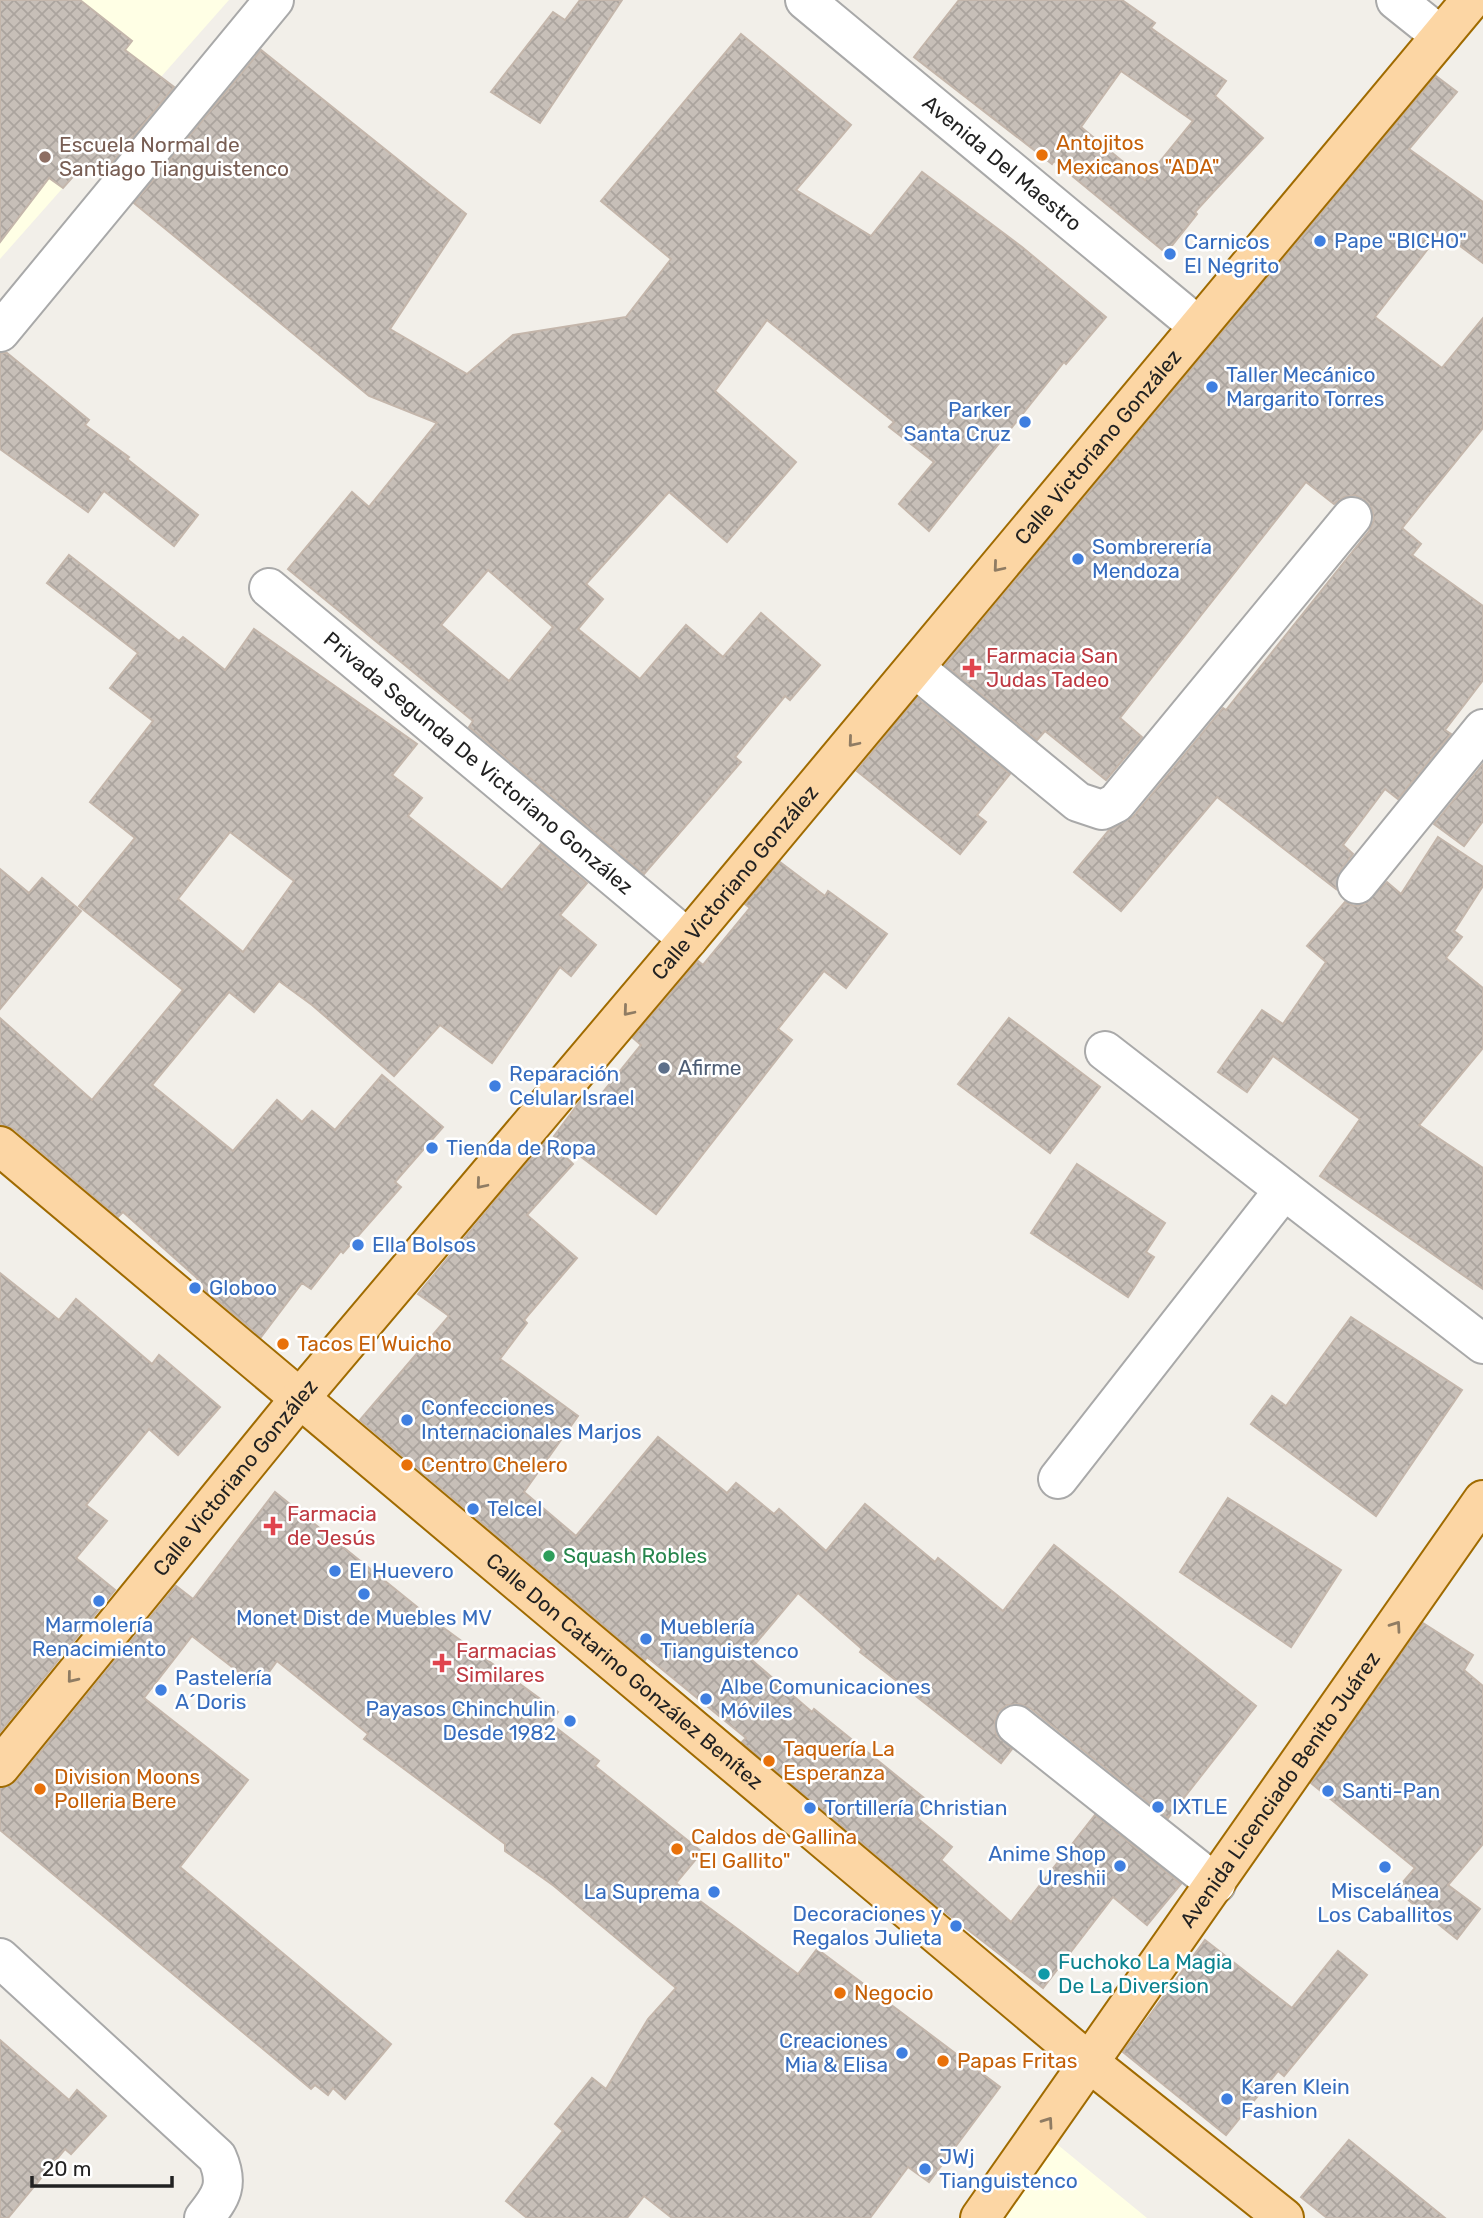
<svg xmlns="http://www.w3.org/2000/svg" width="1483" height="2218" viewBox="0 0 1483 2218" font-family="Rubik,sans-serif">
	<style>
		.education { fill: #ffffe5 }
		.building { fill: url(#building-cross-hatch); stroke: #c4b6ab; stroke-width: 2; fill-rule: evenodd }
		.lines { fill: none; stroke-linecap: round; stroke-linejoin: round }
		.minor-casing { stroke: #a9a9a9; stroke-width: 42 }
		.major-casing { stroke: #a06b00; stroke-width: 42 }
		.minor { stroke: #fff; stroke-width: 38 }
		.major { stroke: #fcd6a4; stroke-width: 38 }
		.oneway { stroke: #8f7c63 }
		.food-dot { fill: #e8710a; stroke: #fff; stroke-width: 2.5 }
		.education-dot { fill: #8d6e63; stroke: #fff; stroke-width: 2.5 }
		.shop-dot { fill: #3f7fe0; stroke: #fff; stroke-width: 2.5 }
		.health-dot { fill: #e0444e; stroke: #fff; stroke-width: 2.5 }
		.service-dot { fill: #5c6f8a; stroke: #fff; stroke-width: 2.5 }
		.leisure-dot { fill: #2e9e5b; stroke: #fff; stroke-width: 2.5 }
		.culture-dot { fill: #0f9aa8; stroke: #fff; stroke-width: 2.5 }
		.labels { text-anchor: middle; stroke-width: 5; stroke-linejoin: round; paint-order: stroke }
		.food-label { font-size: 21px; fill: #c56008; stroke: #fff; text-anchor: start }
		.education-label { font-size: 21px; fill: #785e54; stroke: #fff; text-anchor: start }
		.street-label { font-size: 21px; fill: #222; stroke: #fff }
		.shop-label { font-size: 21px; fill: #366cbe; stroke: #fff; text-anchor: start }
		.health-label { font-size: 21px; fill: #be3a42; stroke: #fff; text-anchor: start }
		.service-label { font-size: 21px; fill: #4e5e75; stroke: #fff; text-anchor: start }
		.leisure-label { font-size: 21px; fill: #27864d; stroke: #fff; text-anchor: start }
		.culture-label { font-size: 21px; fill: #0d838f; stroke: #fff; text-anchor: start }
	</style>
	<defs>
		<pattern id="building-cross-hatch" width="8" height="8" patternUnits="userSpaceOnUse" patternTransform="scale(1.75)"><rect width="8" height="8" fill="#c7bfb8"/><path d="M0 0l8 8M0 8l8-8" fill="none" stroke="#aba49e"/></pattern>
	</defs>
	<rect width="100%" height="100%" fill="#f2efe9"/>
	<g class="education">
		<polygon points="0,0 229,0 0,259"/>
		<polygon points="1047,2136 1147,2218 992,2218"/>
	</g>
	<g class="building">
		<polygon points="0,0 80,0 132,41 125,50 174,87 101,176 85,163 63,188 49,178 0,242"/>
		<polygon points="580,0 622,0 540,123 491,92 553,12 565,20"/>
		<path d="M 959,0 L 1122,0 L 1155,23 L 1151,28 L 1226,81 L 1215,96 L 1263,138 L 1195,212 L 1197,214 L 1166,253 L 1054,161 L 1052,164 L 914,57 ZM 1121,71 L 1193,121 L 1145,180 L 1081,127 Z"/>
		<path d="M 741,34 L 851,125 L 796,190 L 871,236 L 922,172 L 1022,247 L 1106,317 L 1066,364 L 1064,362 L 929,531 L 899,504 L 934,462 L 889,427 L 894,422 L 767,320 L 715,391 L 796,462 L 727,542 L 669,492 L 586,584 L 603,599 L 578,629 L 640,679 L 686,625 L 723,657 L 761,613 L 820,665 L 790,700 L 785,696 L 735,757 L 741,762 L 644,874 L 469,727 L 473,721 L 288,569 L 352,492 L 369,507 L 437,423 L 369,396 L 134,203 L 261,50 L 466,214 L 390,329 L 467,374 L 513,335 L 626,317 L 671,259 L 601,201 ZM 488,570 L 553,627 L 509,681 L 441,625 Z"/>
		<polygon points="1436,76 1457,92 1409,149 1483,202 1483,263 1441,232 1375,317 1442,368 1483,318 1483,428 1402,528 1421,544 1412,555 1483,606 1483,680 1445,730 1451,734 1398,799 1385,789 1343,845 1353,854 1340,871 1336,889 1217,797 1121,911 1074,872 1109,830 1133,817 1223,708 1226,710 1369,531 1374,520 1372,509 1365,500 1355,495 1344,497 1334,504 1306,482 1120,718 1142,737 1106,780 1045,731 1037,740 945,665"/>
		<polygon points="0,353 7,353 89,420 85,425 129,457 127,459 198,515 174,546 104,491 88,512 0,449"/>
		<path d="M 69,555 L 179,641 L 183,637 L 225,670 L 254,629 L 417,744 L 392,775 L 422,798 L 408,816 L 502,890 L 541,844 L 587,883 L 560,915 L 596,945 L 571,976 L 560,967 L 492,1063 L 440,1025 L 394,1076 L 312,1005 L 279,981 L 254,1012 L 229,992 L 152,1085 L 233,1151 L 277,1100 L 302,1122 L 312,1111 L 335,1130 L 382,1075 L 443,1127 L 395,1182 L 401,1187 L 343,1253 L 341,1251 L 311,1289 L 302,1283 L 261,1337 L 196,1282 L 198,1279 L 123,1212 L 118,1217 L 14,1129 L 0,1125 L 0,1018 L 92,1100 L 183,990 L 79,906 L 135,838 L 90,802 L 153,721 L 110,688 L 138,653 L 47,583 ZM 230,832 L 294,881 L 243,952 L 178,899 Z"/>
		<polygon points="917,698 1010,774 977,815 986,822 960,854 857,771"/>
		<polygon points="1483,764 1483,821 1464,846 1434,824"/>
		<polygon points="1438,837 1483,867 1483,886 1454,931 1462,937 1446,958 1483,988 1483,1048 1419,1125 1483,1168 1483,1289 1320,1176 1360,1119 1273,1056 1247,1092 1218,1072 1262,1010 1283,1024 1326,962 1307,946 1345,902 1354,906 1365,904 1387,882 1401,894"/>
		<polygon points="780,862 825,896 828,891 887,934 846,988 824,971 778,1029 792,1040 656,1214 554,1136 581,1100 591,1107 641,1045 633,1038 698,961 703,965 750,908 745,904"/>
		<polygon points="0,869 29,893 42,878 81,911 0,1009"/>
		<polygon points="1009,1018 1100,1087 1050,1153 958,1084"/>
		<polygon points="547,1139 573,1164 527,1215 577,1258 524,1320 527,1323 500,1359 578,1416 524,1492 576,1536 658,1437 727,1493 736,1483 774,1514 779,1509 826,1551 865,1504 935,1562 938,1558 1003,1611 1054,1545 1256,1706 1168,1818 1030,1708 1020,1704 1007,1705 999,1711 995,1721 996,1734 1012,1749 1001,1763 860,1652 862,1649 798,1593 746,1655 812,1712 814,1709 929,1802 917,1818 952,1847 941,1860 1011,1922 1095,1815 1181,1884 1147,1925 1113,1897 1043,1988 940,1908 742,1742 746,1738 647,1657 645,1660 360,1420 449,1316 418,1294"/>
		<polygon points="1077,1164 1165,1223 1146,1252 1154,1257 1128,1297 1031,1233"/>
		<polygon points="0,1273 59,1320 76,1299 152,1364 159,1355 220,1407 178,1455 149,1429 86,1505 107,1521 76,1558 115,1590 0,1732"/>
		<polygon points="1351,1317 1462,1390 1376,1516 1251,1424 1272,1396 1286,1406"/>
		<polygon points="275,1492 437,1623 558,1712 550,1723 599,1761 595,1766 702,1852 676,1883 798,1974 817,1949 1000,2087 929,2182 908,2167 870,2218 672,2218 644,2196 627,2218 527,2218 506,2201 563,2131 555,2124 592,2078 606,2089 648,2019 676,1988 554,1886 505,1851 505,1844 364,1739 368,1734 277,1661 258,1687 192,1636 144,1698 248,1780 180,1867 391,2044 345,2099 333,2088 328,2095 315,2085 311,2089 0,1830 0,1788 17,1781 176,1586 193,1599"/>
		<polygon points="1228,1498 1341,1570 1291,1647 1180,1572"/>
		<polygon points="1423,1623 1473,1655 1464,1670 1483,1686 1483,1844 1448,1885 1480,1909 1457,1939 1396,1890 1415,1868 1311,1783"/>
		<polygon points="1205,1940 1292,2008 1338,1951 1367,1975 1284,2076 1278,2071 1226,2135 1123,2052"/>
		<polygon points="0,2040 69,2100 77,2090 106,2116 71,2154 65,2149 8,2218 0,2218"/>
		<polygon points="1349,2140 1445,2218 1327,2218 1301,2197"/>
	</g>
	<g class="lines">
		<g class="minor-casing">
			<g id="minor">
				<path id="s1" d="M 805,0 L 1198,326"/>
				<polyline points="1396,0 1441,36"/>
				<polyline points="0,332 274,0"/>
				<path id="s2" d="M 269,588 L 688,939"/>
				<polyline points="915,668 1078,802 1102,810 1116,803 1352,517"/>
				<polyline points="1357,884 1483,729"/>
				<polyline points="1105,1051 1483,1344"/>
				<polyline points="1058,1479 1284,1190"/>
				<polyline points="1016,1725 1216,1884"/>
				<path d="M 0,1958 L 217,2157 C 229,2184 222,2196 204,2218"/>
			</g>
		</g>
		<g class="major-casing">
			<g id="major">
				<path id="s3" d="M 0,1146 L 1090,2063 L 1284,2218"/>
				<path id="s4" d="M 0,1767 L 301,1397 L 688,939 L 1471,0"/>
				<path id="s5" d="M 980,2218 L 1483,1500"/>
			</g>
		</g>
		<use href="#minor" class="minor"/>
		<use href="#major" class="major"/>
	</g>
	<defs><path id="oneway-chevron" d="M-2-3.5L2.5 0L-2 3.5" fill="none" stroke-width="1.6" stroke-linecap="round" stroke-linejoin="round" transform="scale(1.75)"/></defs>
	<g class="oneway">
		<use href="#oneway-chevron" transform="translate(998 567) rotate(130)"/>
		<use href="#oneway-chevron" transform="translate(853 742) rotate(130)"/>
		<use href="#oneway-chevron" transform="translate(628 1011) rotate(130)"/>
		<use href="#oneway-chevron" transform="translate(481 1184) rotate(130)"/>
		<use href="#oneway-chevron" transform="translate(1396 1626) rotate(-55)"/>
		<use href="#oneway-chevron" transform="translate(72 1678) rotate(129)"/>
		<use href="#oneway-chevron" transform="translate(1048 2122) rotate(-55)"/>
	</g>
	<g class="food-dot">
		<circle cx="1042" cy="155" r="7"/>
		<circle cx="283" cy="1344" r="7"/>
		<circle cx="407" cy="1465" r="7"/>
		<circle cx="769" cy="1761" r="7"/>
		<circle cx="40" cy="1789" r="7"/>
		<circle cx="677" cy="1849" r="7"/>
		<circle cx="840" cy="1993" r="7"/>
		<circle cx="943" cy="2061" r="7"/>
	</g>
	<circle class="education-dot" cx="45" cy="157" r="7"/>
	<g class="shop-dot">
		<circle cx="1320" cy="241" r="7"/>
		<circle cx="1170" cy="254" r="7"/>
		<circle cx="1212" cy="387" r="7"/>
		<circle cx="1025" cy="422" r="7"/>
		<circle cx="1078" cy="559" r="7"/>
		<circle cx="495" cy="1086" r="7"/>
		<circle cx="432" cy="1148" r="7"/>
		<circle cx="358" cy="1245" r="7"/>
		<circle cx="195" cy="1288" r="7"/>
		<circle cx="407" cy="1420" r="7"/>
		<circle cx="473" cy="1509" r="7"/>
		<circle cx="335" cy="1571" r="7"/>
		<circle cx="364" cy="1594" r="7"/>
		<circle cx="99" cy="1601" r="7"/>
		<circle cx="646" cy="1639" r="7"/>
		<circle cx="161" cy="1690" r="7"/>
		<circle cx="706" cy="1699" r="7"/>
		<circle cx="570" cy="1721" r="7"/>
		<circle cx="1328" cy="1791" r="7"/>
		<circle cx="1158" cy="1807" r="7"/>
		<circle cx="810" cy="1808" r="7"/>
		<circle cx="1120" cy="1866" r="7"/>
		<circle cx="1385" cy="1867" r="7"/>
		<circle cx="714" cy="1892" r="7"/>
		<circle cx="956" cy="1926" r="7"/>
		<circle cx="902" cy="2053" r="7"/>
		<circle cx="1227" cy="2099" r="7"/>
		<circle cx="925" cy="2169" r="7"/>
	</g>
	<g class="health-dot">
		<path d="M968.5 657.5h7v7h7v7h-7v7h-7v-7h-7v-7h7z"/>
		<path d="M269.5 1515.5h7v7h7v7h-7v7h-7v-7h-7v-7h7z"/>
		<path d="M438.5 1652.5h7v7h7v7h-7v7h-7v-7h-7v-7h7z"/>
	</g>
	<circle class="service-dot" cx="664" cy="1068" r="7"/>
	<circle class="leisure-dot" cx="549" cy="1556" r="7"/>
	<circle class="culture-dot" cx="1044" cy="1974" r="7"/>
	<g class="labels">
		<g class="food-label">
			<text x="1056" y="150">Antojitos<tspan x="1056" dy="24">Mexicanos "ADA"</tspan></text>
			<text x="297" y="1351">Tacos El Wuicho</text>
			<text x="421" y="1472">Centro Chelero</text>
			<text x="783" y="1756">Taquería La<tspan x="783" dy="24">Esperanza</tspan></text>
			<text x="54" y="1784">Division Moons<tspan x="54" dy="24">Polleria Bere</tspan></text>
			<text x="691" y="1844">Caldos de Gallina<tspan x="691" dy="24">"El Gallito"</tspan></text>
			<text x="854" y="2000">Negocio</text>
			<text x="957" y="2068">Papas Fritas</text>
		</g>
		<g class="education-label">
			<text x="59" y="152">Escuela Normal de<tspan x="59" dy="24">Santiago Tianguistenco</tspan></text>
		</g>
		<g class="street-label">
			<text dy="7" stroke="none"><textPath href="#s1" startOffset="256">Avenida Del Maestro</textPath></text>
			<text dy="7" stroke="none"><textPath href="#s4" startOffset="1717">Calle Victoriano González</textPath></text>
			<text dy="7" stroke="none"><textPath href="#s2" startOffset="273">Privada Segunda De Victoriano González</textPath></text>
			<text dy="7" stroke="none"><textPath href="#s4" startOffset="1150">Calle Victoriano González</textPath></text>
			<text dy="7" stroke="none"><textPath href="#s4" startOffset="373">Calle Victoriano González</textPath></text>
			<text dy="7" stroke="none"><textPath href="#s3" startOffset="816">Calle Don Catarino González Benítez</textPath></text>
			<text dy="7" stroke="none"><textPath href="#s5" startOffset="523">Avenida Licenciado Benito Juárez</textPath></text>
		</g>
		<g class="shop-label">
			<text x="1334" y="248">Pape "BICHO"</text>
			<text x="1184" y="249">Carnicos<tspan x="1184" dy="24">El Negrito</tspan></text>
			<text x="1226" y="382">Taller Mecánico<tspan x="1226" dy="24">Margarito Torres</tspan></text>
			<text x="1011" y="417" text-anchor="end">Parker<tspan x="1011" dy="24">Santa Cruz</tspan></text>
			<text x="1092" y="554">Sombrerería<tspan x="1092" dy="24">Mendoza</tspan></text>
			<text x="509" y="1081">Reparación<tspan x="509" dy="24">Celular Israel</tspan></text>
			<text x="446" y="1155">Tienda de Ropa</text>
			<text x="372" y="1252">Ella Bolsos</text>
			<text x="209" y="1295">Globoo</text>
			<text x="421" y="1415">Confecciones<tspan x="421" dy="24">Internacionales Marjos</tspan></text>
			<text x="487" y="1516">Telcel</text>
			<text x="349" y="1578">El Huevero</text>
			<text x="364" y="1625" text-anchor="middle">Monet Dist de Muebles MV</text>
			<text x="99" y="1632" text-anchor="middle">Marmolería<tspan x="99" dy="24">Renacimiento</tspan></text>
			<text x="660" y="1634">Mueblería<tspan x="660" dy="24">Tianguistenco</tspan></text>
			<text x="175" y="1685">Pastelería<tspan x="175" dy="24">A´Doris</tspan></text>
			<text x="720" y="1694">Albe Comunicaciones<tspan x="720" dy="24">Móviles</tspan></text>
			<text x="556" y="1716" text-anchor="end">Payasos Chinchulin<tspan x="556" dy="24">Desde 1982</tspan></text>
			<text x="1342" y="1798">Santi-Pan</text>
			<text x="1172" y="1814">IXTLE</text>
			<text x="824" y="1815">Tortillería Christian</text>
			<text x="1106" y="1861" text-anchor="end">Anime Shop<tspan x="1106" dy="24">Ureshii</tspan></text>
			<text x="1385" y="1898" text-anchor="middle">Miscelánea<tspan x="1385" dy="24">Los Caballitos</tspan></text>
			<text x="700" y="1899" text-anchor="end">La Suprema</text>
			<text x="942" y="1921" text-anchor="end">Decoraciones y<tspan x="942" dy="24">Regalos Julieta</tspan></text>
			<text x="888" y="2048" text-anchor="end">Creaciones<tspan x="888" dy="24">Mia &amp; Elisa</tspan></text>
			<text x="1241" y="2094">Karen Klein<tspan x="1241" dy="24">Fashion</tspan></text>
			<text x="939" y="2164">JWj<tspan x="939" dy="24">Tianguistenco</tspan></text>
		</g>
		<g class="health-label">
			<text x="986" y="663">Farmacia San<tspan x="986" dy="24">Judas Tadeo</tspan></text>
			<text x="287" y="1521">Farmacia<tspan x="287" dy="24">de Jesús</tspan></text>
			<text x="456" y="1658">Farmacias<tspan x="456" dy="24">Similares</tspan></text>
		</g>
		<g class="service-label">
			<text x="678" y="1075">Afirme</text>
		</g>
		<g class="leisure-label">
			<text x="563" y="1563">Squash Robles</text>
		</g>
		<g class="culture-label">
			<text x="1058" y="1969">Fuchoko La Magia<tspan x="1058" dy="24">De La Diversion</tspan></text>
		</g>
	</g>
	<path d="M32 2176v10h140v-10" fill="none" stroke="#222222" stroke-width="3.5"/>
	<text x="42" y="2176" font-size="21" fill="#222222" stroke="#ffffff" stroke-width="5" paint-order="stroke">20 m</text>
</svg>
